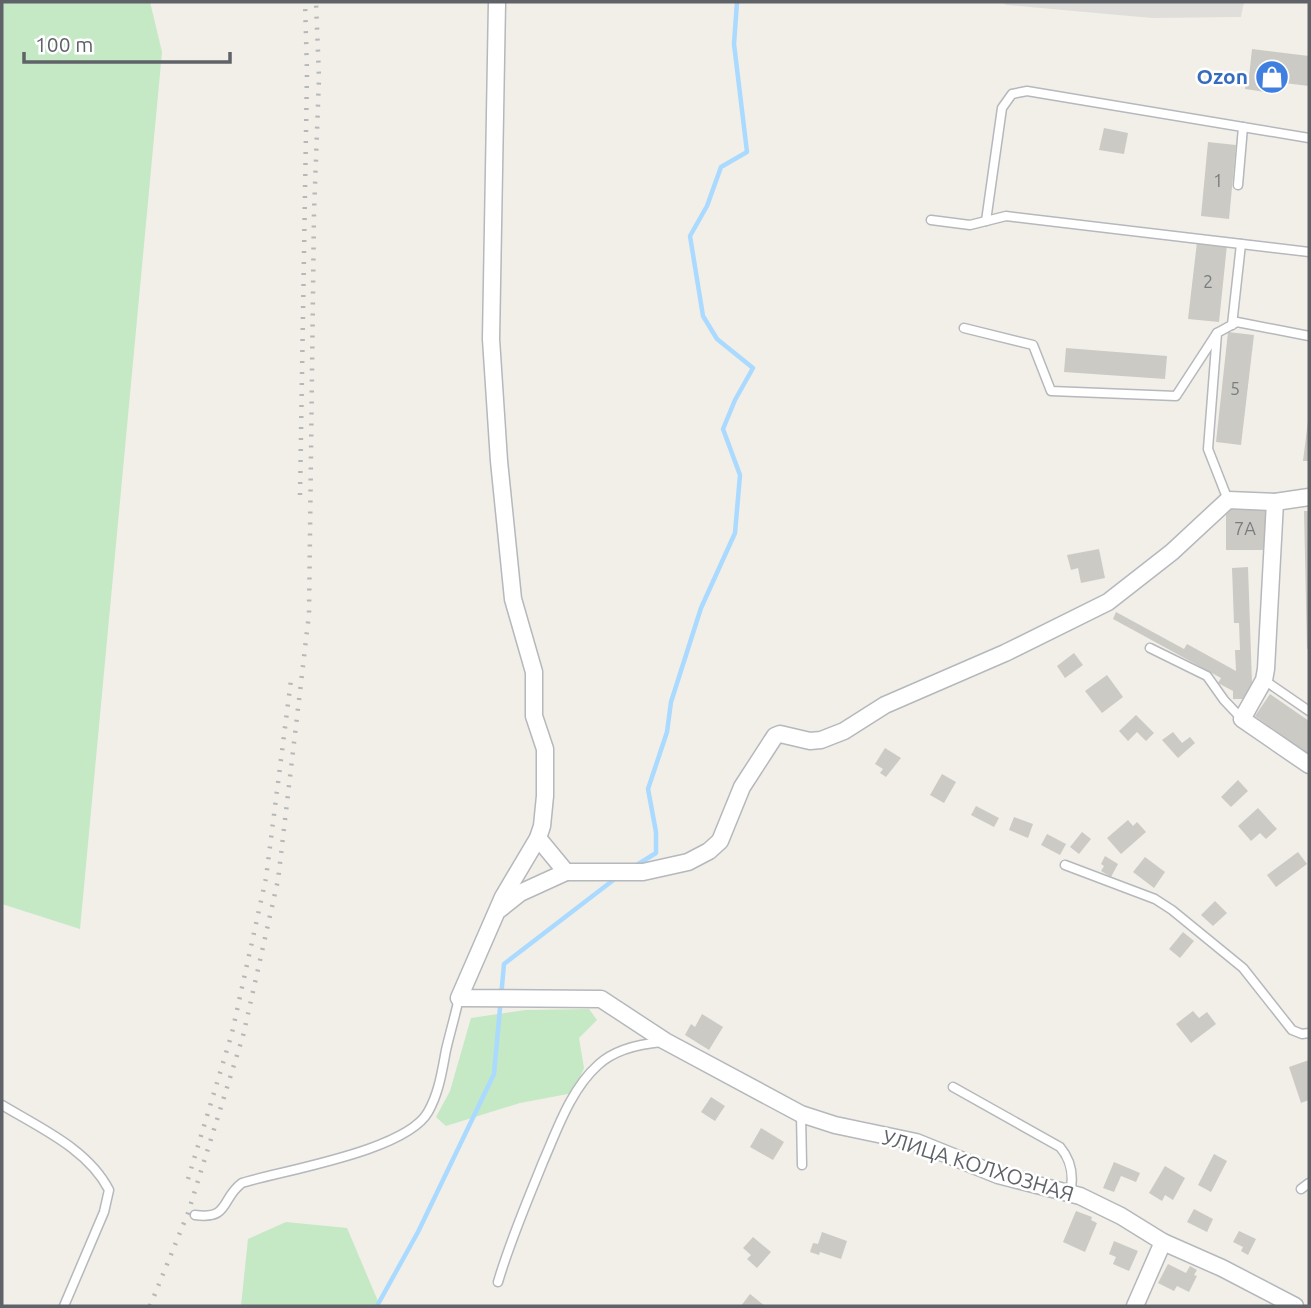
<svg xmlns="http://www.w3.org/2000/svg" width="1311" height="1308" viewBox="0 0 1311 1308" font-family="Ubuntu,sans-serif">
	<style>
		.industrial { fill: #e0deda }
		.green { fill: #c5e8c5 }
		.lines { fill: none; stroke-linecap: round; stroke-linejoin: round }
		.stream { stroke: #aadaff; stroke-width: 4.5 }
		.building { fill: #cccac5 }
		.lane-casing { stroke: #b5b8bc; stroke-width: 11 }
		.street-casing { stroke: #b5b8bc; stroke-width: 19 }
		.lane { stroke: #fff; stroke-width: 8 }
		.street { stroke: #fff; stroke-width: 16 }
		.rail { stroke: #b6b7b8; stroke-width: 4.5; stroke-dasharray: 2 9; stroke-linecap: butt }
		.labels { text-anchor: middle; stroke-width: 5; stroke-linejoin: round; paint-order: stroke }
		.number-label { font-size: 18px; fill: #7a7d7f }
		.shop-label { font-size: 21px; font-weight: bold; fill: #366cbe; stroke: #fff; text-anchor: end }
		.street-label { font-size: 21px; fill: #5f6368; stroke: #fff }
	</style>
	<rect width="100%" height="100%" fill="#f1efe8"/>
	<polygon class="industrial" points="1001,2 1244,2 1241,17 1152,18 1007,5"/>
	<g class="green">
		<polygon points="2,2 150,2 162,52 80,929 2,904"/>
		<polygon points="589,1009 597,1020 579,1038 584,1068 573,1093 520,1103 446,1126 436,1117 450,1091 471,1018 526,1010"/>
		<polygon points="286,1222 347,1228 380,1306 241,1306 248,1239"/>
	</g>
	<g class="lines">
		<g class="stream">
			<polyline points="635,866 656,853 656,832 648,789 667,732 671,702 701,608 735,533 740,475 723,429 735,400 753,368 717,339 703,316 690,236 707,206 721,167 747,152 734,44 737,2"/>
			<polyline points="377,1306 418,1232 494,1074 504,964 616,878"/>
		</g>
	</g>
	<g class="building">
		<polygon points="1252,49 1309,56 1309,86 1267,81 1265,92 1245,89 1246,76 1249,77"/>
		<polygon points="1104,128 1128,133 1124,154 1099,150"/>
		<polygon points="1208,142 1236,145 1229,219 1201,216"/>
		<polygon points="1197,242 1227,245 1219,322 1188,319"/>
		<polygon points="1228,332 1254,335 1241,445 1216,442"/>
		<polygon points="1066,348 1167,356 1165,379 1064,372"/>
		<polygon points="1308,421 1309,421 1309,461 1303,461"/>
		<rect x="1226" y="509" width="39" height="41"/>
		<polygon points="1304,511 1309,511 1309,649 1307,649"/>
		<polygon points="1099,549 1105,578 1081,583 1078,568 1071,570 1067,555"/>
		<polygon points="1248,567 1252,683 1247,699 1233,699 1233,691 1218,683 1221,678 1113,619 1116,612 1184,649 1187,644 1236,671 1235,650 1240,650 1239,623 1234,623 1232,568"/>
		<polygon points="1074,653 1083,665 1065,678 1057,666"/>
		<polygon points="1107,675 1123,697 1102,713 1085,691"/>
		<polygon points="1270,694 1309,721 1309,755 1255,716"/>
		<polygon points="1136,715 1154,733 1146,741 1137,732 1128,741 1119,731"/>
		<polygon points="1173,732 1182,743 1190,737 1195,743 1178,758 1162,740"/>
		<polygon points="885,748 901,758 886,777 880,773 883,769 875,764"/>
		<polygon points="942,774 956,782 944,803 930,795"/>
		<polygon points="1238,780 1248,791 1231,807 1221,797"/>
		<polygon points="976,806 999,818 994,827 971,815"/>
		<polygon points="1258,808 1277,829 1266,839 1260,833 1251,841 1238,826"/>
		<polygon points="1014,817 1033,824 1028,838 1009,830"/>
		<polygon points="1128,820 1133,826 1137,822 1146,832 1121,854 1107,838"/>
		<polygon points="1082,832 1091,839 1079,854 1070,847"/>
		<polygon points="1047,834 1066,844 1060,855 1041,845"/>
		<polygon points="1298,852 1307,864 1276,887 1267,875"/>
		<polygon points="1105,856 1118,864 1111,877 1101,871 1104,866 1101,864"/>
		<polygon points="1145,857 1165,872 1154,888 1133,872"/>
		<polygon points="1215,901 1227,913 1213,926 1201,915"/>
		<polygon points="1183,932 1194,941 1180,958 1169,949"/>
		<polygon points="1193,1011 1199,1018 1207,1012 1216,1024 1191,1043 1176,1024"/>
		<polygon points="702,1014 723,1027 709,1050 685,1035 691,1024 695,1027"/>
		<polygon points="1309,1060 1309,1100 1301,1103 1289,1067"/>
		<polygon points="711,1097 725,1106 715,1121 701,1112"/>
		<polygon points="761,1128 784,1142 773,1160 750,1147"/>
		<polygon points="1214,1154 1227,1161 1211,1192 1198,1185"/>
		<polygon points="1114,1162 1140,1173 1136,1182 1121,1176 1114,1192 1103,1188"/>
		<polygon points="1165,1166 1185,1178 1173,1200 1165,1195 1162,1201 1149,1193"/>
		<polygon points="1194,1209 1213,1219 1207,1232 1187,1222"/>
		<polygon points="1076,1211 1092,1217 1091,1220 1097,1223 1085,1252 1063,1242"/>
		<polygon points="1239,1231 1256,1239 1248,1255 1241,1251 1243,1247 1233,1242"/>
		<polygon points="822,1232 847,1241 841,1259 820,1252 819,1255 810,1252 813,1243 818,1244"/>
		<polygon points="753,1237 771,1252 757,1268 747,1259 751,1255 743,1248"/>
		<polygon points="1114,1241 1138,1251 1129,1271 1113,1264 1116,1257 1109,1254"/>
		<polygon points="1168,1264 1186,1273 1190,1266 1197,1270 1194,1275 1197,1276 1189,1292 1177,1286 1174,1291 1158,1283"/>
		<polygon points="750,1294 765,1306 741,1306"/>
	</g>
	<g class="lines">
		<g class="lane-casing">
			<g id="lane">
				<polyline points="1238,185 1243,127"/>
				<polyline points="931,220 970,225 1006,216 1309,252"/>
				<polyline points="986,221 1002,108 1012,94 1027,91 1309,138"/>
				<polyline points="1232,325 1241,244"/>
				<polyline points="964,328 1033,345 1051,391 1176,396 1217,333"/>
				<polyline points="1228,500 1208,449 1217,333 1237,322 1309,336"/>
				<polyline points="1150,648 1207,676 1224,700 1242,719"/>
				<polyline points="1264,680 1309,711"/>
				<polyline points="1065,865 1155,899 1172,910 1243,968 1292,1030 1302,1034 1309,1033"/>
				<path d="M 953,1087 L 1060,1147 C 1072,1161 1074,1176 1070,1194"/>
				<path d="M 2,1105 C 40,1128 88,1149 109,1190 L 104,1212 L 64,1306"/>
				<polyline points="801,1114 802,1165"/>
				<polyline points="1301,1189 1309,1183"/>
				<path d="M 195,1215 C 230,1220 221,1198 242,1183 C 284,1170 406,1151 428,1112 C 439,1093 442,1071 446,1050 C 450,1033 455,1016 459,998"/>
				<path d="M 498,1282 C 510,1241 527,1202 543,1162 C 557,1130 571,1089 598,1065 C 615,1049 639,1044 662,1042"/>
			</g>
		</g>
		<g class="street-casing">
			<g id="street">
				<polyline points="497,2 491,339 499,461 513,599 534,672 534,716 545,749 545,796 542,826 538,838 503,897 459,998 601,999 665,1041 801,1114 835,1125 916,1142 998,1175 1080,1196 1121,1216 1163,1242 1222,1268 1295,1306"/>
				<polyline points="1275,502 1266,669 1264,680 1242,719 1309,765"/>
				<polyline points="566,872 643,872 688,862 709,851 720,841 742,787 775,736 780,734 810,741 821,740 844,731 885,705 1005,653 1108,602 1172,552 1228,500 1275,502 1309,497"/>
				<polyline points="500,909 520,893 566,872 538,838"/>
				<polyline points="1135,1306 1163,1242"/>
			</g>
		</g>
		<use href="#lane" class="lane"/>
		<use href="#street" class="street"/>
		<g class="rail">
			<polyline points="300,495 307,72 305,2"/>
			<polyline points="188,1179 232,1033 266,878 291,680"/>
			<polyline points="150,1306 188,1213 243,1036 278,880 309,614 314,212 319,78 316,2"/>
		</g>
	</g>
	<defs>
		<g id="shop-disc" transform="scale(1.75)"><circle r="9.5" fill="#3f7fe0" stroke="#fff"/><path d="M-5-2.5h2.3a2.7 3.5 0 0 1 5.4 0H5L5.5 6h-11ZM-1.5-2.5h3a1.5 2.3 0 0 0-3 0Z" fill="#fff"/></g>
	</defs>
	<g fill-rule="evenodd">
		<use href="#shop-disc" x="1272" y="77"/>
	</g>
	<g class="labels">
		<g class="number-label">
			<text x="1218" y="187">1</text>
			<text x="1208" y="288">2</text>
			<text x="1235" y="395">5</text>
			<text x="1245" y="535">7А</text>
		</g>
		<g class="shop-label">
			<text x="1248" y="84">Ozon</text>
		</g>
		<g class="street-label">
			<text transform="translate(978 1166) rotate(17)" y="7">УЛИЦА КОЛХОЗНАЯ</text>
		</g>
	</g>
	<rect width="1311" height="1308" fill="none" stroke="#5f6368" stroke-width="7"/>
	<path d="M24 52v10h206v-10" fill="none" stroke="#5f6368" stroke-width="3.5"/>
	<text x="35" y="52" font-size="21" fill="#5f6368" stroke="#ffffff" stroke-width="5" paint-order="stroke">100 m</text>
</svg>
